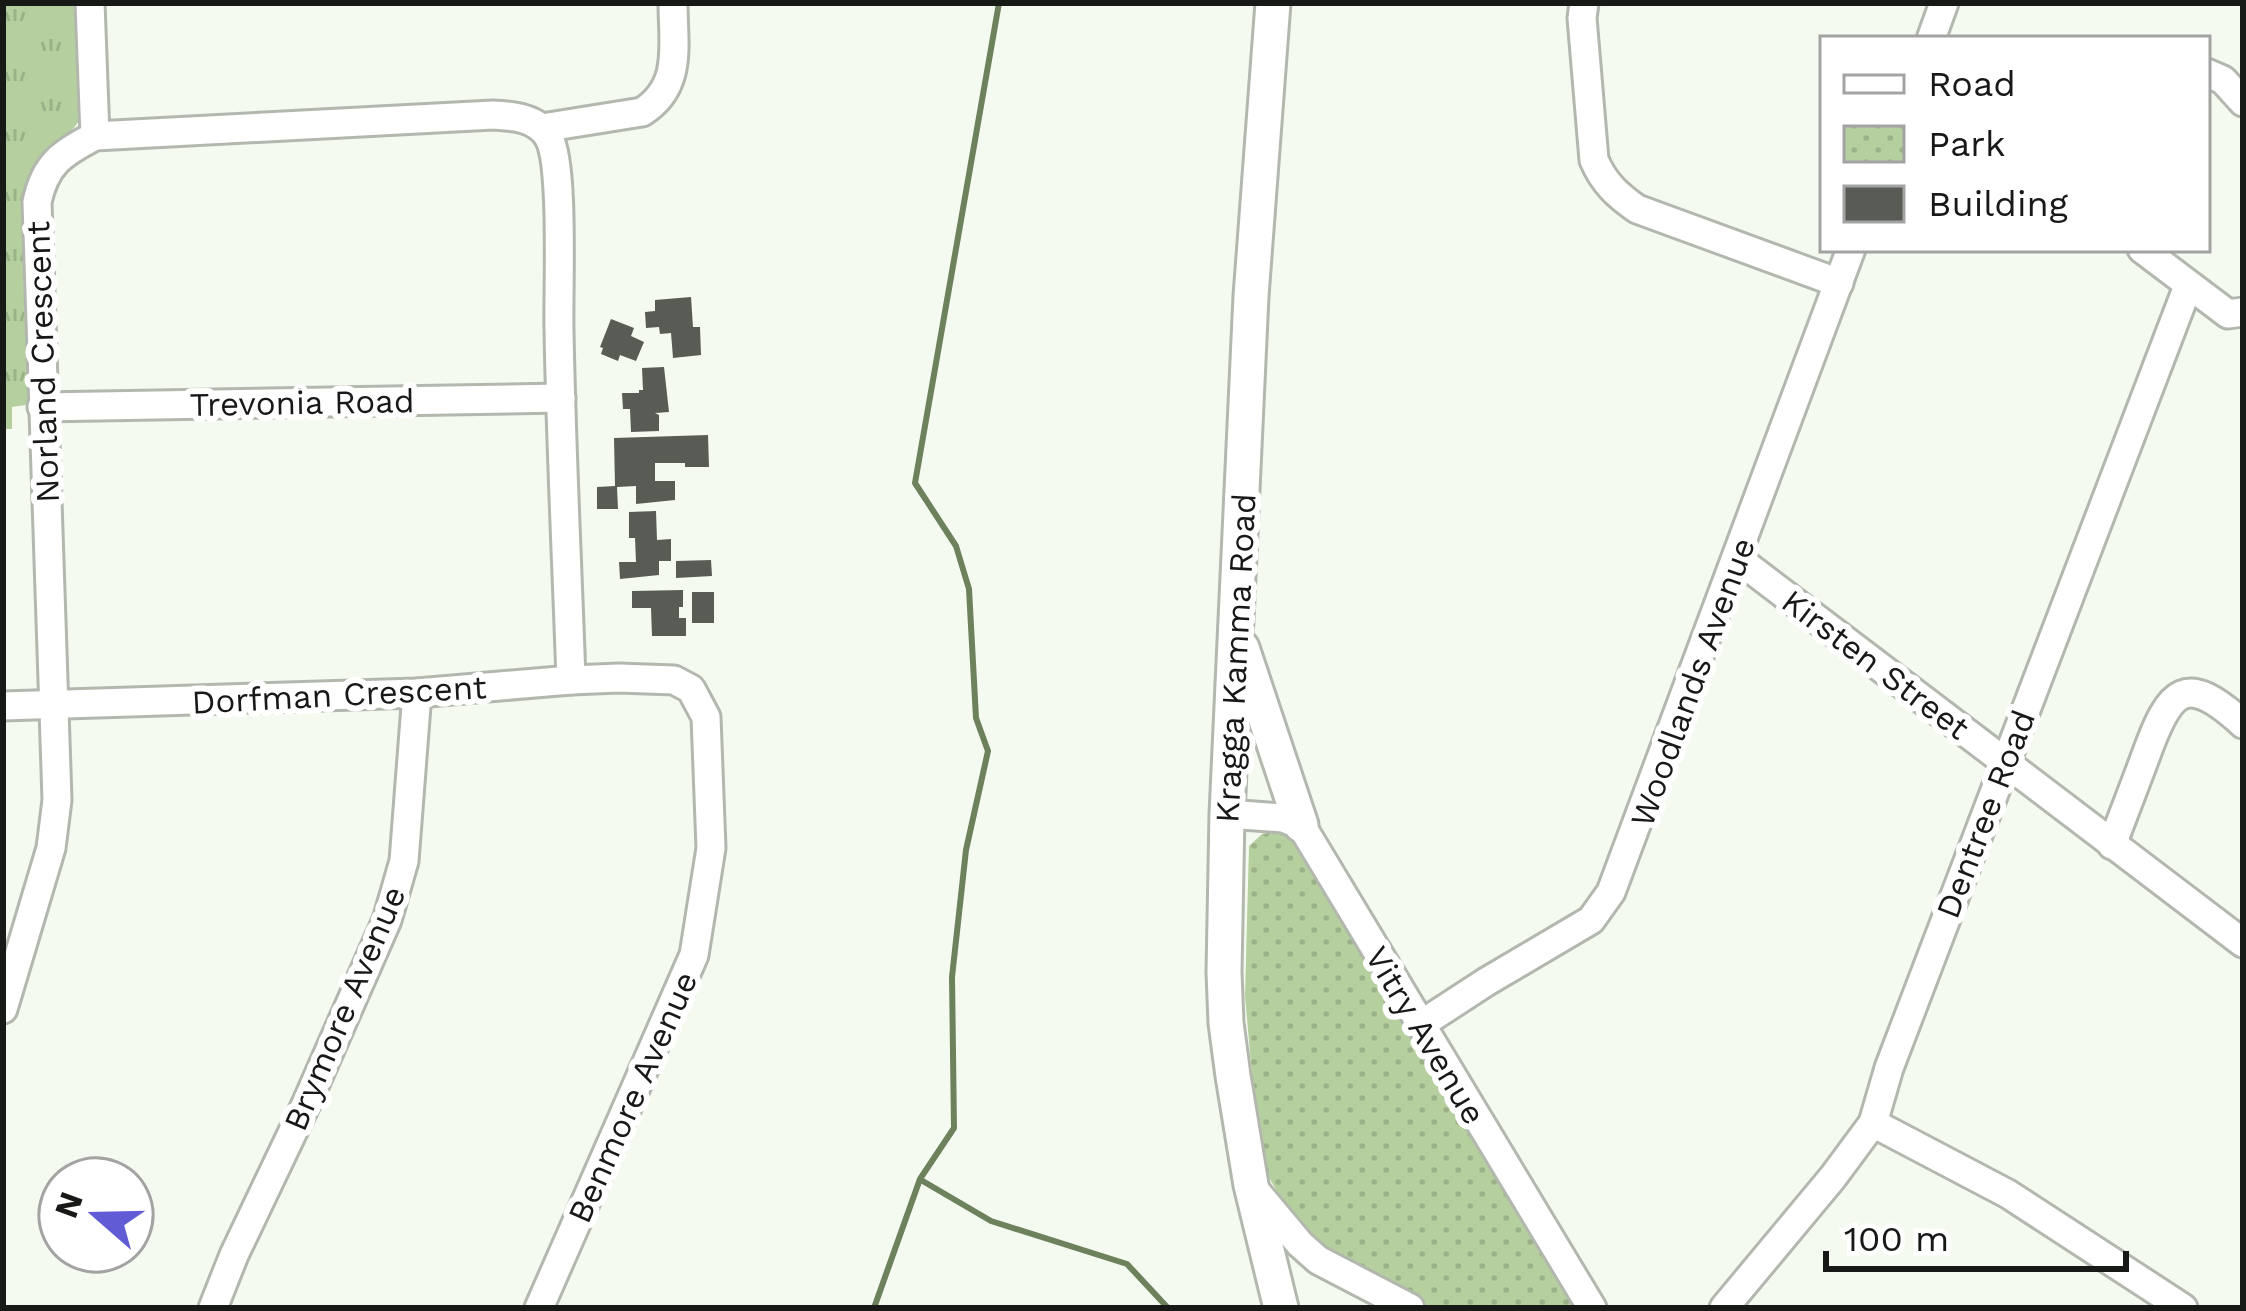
<svg xmlns="http://www.w3.org/2000/svg" width="2246" height="1311" viewBox="0 0 2246 1311" font-family="'Work Sans',sans-serif">
	<style>
		.grass { fill: url(#grass-tufts) }
		.park { fill: url(#park-dots) }
		.lines { fill: none; stroke-linecap: round; stroke-linejoin: round }
		.stream { stroke: #6d815c; stroke-width: 6 }
		.building { fill: #585c54 }
		.minor-casing { stroke: #b3b8af; stroke-width: 33 }
		.major-casing { stroke: #b3b8af; stroke-width: 39 }
		.minor { stroke: #fff; stroke-width: 27 }
		.major { stroke: #fff; stroke-width: 33 }
		.labels { text-anchor: middle; stroke-width: 12; stroke-linejoin: round; paint-order: stroke }
		.street-label { font-size: 33px; fill: #171916; stroke: #fff }
	</style>
	<defs>
		<pattern id="grass-tufts" width="24" height="20" patternUnits="userSpaceOnUse" patternTransform="scale(3)"><rect width="24" height="20" fill="#b6cf9f"/><path d="M3 7l-1-3M5 7V3M7 7l1-3M15 17l-1-3M17 17v-4M19 17l1-3" fill="none" stroke="#9cb188"/></pattern>
		<pattern id="park-dots" width="8" height="8" patternUnits="userSpaceOnUse" patternTransform="scale(3)"><rect width="8" height="8" fill="#b6cf9f"/><path d="M2 2h.1M6 6h.1" fill="none" stroke="#9cb188" stroke-width="1.8" stroke-linecap="round"/></pattern>
	</defs>
	<rect width="100%" height="100%" fill="#f4faf0"/>
	<path class="grass" d="M 3,3 L 78,3 L 82,114 C 75,134 55,141 42,157 C 30,170 28,186 25,203 L 32,404 L 12,407 L 12,429 L 3,429 Z"/>
	<polygon class="park" points="1279,831 1296,839 1577,1308 1433,1308 1336,1260 1311,1240 1288,1210 1268,1176 1253,1087 1245,996 1249,846 1262,834"/>
	<g class="lines">
		<g class="stream">
			<polyline points="921,1180 991,1221 1127,1264 1168,1308"/>
			<polyline points="874,1308 920,1179 954,1128 952,977 966,850 988,751 976,718 969,589 956,546 915,483 999,3"/>
		</g>
	</g>
	<g class="building">
		<polygon points="691,297 693,327 700,327 701,355 673,358 671,333 660,334 659,327 646,328 645,312 655,311 655,300"/>
		<polygon points="611,319 634,328 631,336 644,342 636,361 620,355 618,361 601,354 603,348 600,347"/>
		<polygon points="664,367 669,412 655,413 659,415 659,431 631,432 630,409 623,409 622,393 639,393 639,390 643,390 642,368"/>
		<polygon points="708,435 709,467 685,467 685,463 655,463 655,481 675,481 675,500 636,504 636,486 617,487 618,509 597,509 597,487 615,486 614,438"/>
		<polygon points="656,511 657,540 671,539 671,561 659,561 659,575 620,579 619,562 636,562 635,538 629,538 629,512"/>
		<polygon points="711,560 712,576 676,578 676,561"/>
		<polygon points="683,590 683,607 679,607 679,618 686,618 686,636 652,636 651,608 632,608 632,591"/>
		<rect x="692" y="592" width="22" height="31"/>
	</g>
	<g class="lines">
		<g class="minor-casing">
			<g id="minor">
				<polyline points="90,3 95,136"/>
				<path d="M 1584,3 L 1582,18 L 1594,160 C 1604,183 1617,195 1637,209 L 1839,283"/>
				<polyline points="1931,39 1944,3"/>
				<polyline points="2207,73 2223,80 2243,102"/>
				<path d="M 542,128 L 642,112 C 683,86 673,45 673,3"/>
				<polyline points="2142,249 2228,314 2243,312"/>
				<polyline points="42,407 561,398"/>
				<polyline points="1738,559 2243,943"/>
				<polyline points="3,706 417,693 571,680 619,678 674,680 691,689 706,717 711,848 694,955 539,1308"/>
				<polyline points="1227,814 1283,818 1301,825 1592,1308"/>
				<path d="M 2112,845 C 2123,815 2135,785 2146,755 C 2170,689 2185,671 2243,724"/>
				<path d="M 3,1009 L 51,848 L 57,800 L 37,202 C 45,164 62,153 95,136 L 493,115 C 514,116 538,118 549,138 C 564,165 558,292 559,330 C 561,447 567,563 571,680"/>
				<polyline points="1420,1025 1486,982 1591,920 1611,892 1851,249"/>
				<polyline points="1873,1123 2008,1194 2183,1308"/>
				<polyline points="1254,1189 1300,1244 1318,1260 1410,1308"/>
				<polyline points="213,1308 234,1255 307,1102 387,920 404,861 417,693"/>
				<polyline points="1724,1308 1833,1177 1873,1123 1889,1068 2188,286"/>
			</g>
		</g>
		<g class="major-casing">
			<g id="major">
				<polyline points="1273,3 1251,296 1227,814 1224,972 1226,1023 1233,1076 1251,1185 1281,1308"/>
				<polyline points="1242,648 1301,825"/>
			</g>
		</g>
		<use href="#minor" class="minor"/>
		<use href="#major" class="major"/>
	</g>
	<g class="labels">
		<g class="street-label">
			<text transform="translate(42 362) rotate(-92)" y="12">Norland Crescent</text>
			<text transform="translate(302 402) rotate(-1)" y="12">Trevonia Road</text>
			<text transform="translate(1235 658) rotate(-87)" y="12">Kragga Kamma Road</text>
			<text transform="translate(1876 664) rotate(37)" y="12">Kirsten Street</text>
			<text transform="translate(1692 682) rotate(-70)" y="12">Woodlands Avenue</text>
			<text transform="translate(339 694) rotate(-3)" y="12">Dorfman Crescent</text>
			<text transform="translate(1985 814) rotate(-69)" y="12">Dentree Road</text>
			<text transform="translate(344 1008) rotate(-67)" y="12">Brymore Avenue</text>
			<text transform="translate(1426 1035) rotate(59)" y="12">Vitry Avenue</text>
			<text transform="translate(632 1097) rotate(-66)" y="12">Benmore Avenue</text>
		</g>
	</g>
	<rect width="2246" height="1311" fill="none" stroke="#171916" stroke-width="12"/>
	<rect x="1820" y="36" width="390" height="216" fill="#ffffff" stroke="#a2a3a2" stroke-width="3"/>
	<rect x="1844" y="75" width="60" height="18" fill="#ffffff" stroke="#a2a3a2" stroke-width="3"/>
	<text x="1928" y="96" font-size="36" fill="#171916">Road</text>
	<rect x="1844" y="126" width="60" height="36" fill="url(#park-dots)" stroke="#a2a3a2" stroke-width="3"/>
	<text x="1928" y="156" font-size="36" fill="#171916">Park</text>
	<rect x="1844" y="186" width="60" height="36" fill="#585c54" stroke="#a2a3a2" stroke-width="3"/>
	<text x="1928" y="216" font-size="36" fill="#171916">Building</text>
	<g transform="translate(96 1215) rotate(290)"><circle r="57" fill="#ffffff" stroke="#a2a3a2" stroke-width="3"/>
	<path d="M0-9L21 45L0 30L-21 45Z" fill="#615cd5"/>
	<text y="-18" font-size="33" font-weight="bold" text-anchor="middle" fill="#171916">N</text>
	</g>
	<path d="M1826 1251v18h300v-18" fill="none" stroke="#171916" stroke-width="6"/>
	<text x="1844" y="1251" font-size="36" fill="#171916" stroke="#ffffff" stroke-width="9" paint-order="stroke">100 m</text>
</svg>
